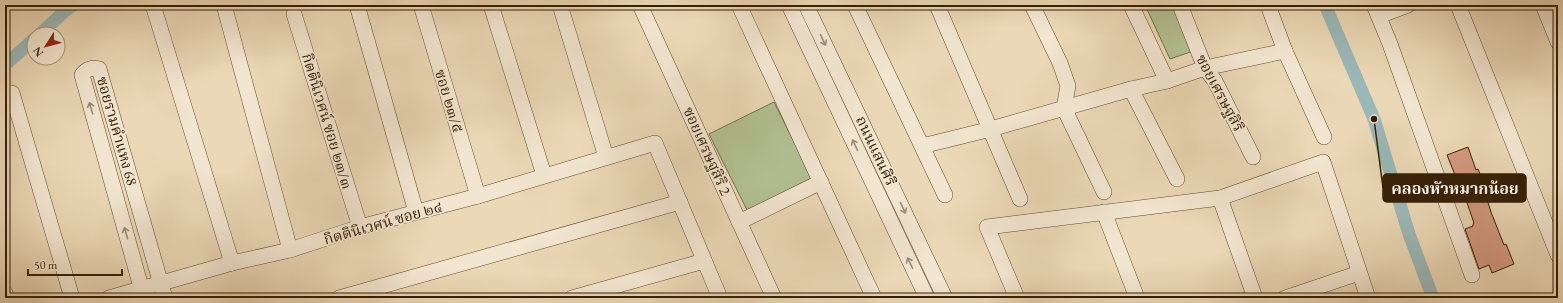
<svg xmlns="http://www.w3.org/2000/svg" width="1563" height="303" viewBox="0 0 1563 303" font-family="'EB Garamond','Noto Serif Thai',serif">
	<style>
		.green { fill: #b2c092; stroke: #74704c }
		.lines { fill: none; stroke-linecap: round; stroke-linejoin: round }
		.canal { stroke: #9bb8b7; stroke-width: 13 }
		.building { fill: #d59a81; stroke: #351f06 }
		.street-casing { stroke: #624d32; stroke-width: 16 }
		.street { stroke: #f2e6d0; stroke-width: 15 }
		.oneway { stroke: #9d8c75 }
		.labels { text-anchor: middle; stroke-width: 3.5; stroke-linejoin: round; paint-order: stroke }
		.street-label { font-size: 15px; fill: #351f06; stroke: #f2e6d0 }
		.leader { fill: none; stroke: #351f06; stroke-width: 1.5 }
		.callout-dot { fill: #351f06; stroke: #f2e6d0; stroke-width: 1.5 }
		.callout { fill: #351f06; stroke: #351f06; stroke-width: 1.5 }
		.callout-label { font-size: 16px; text-anchor: middle; font-weight: bold; fill: #fff }
	</style>
	<rect width="100%" height="100%" fill="#ebd8b6"/>
	<filter id="stains"><feTurbulence type="fractalNoise" baseFrequency=".005" numOctaves="4"/><feColorMatrix values="0 0 0 0 .2 0 0 0 0 .09 0 0 0 0 .02 0 0 0 .5 -.17"/></filter>
	<radialGradient id="worn" r=".72"><stop offset=".6" stop-color="#630" stop-opacity="0"/><stop offset="1" stop-color="#630" stop-opacity=".3"/></radialGradient>
	<g class="green">
		<polygon points="1145,5 1179,5 1199,49 1170,59"/>
		<polygon points="774,102 812,178 747,210 709,134"/>
	</g>
	<g class="lines">
		<g class="canal">
			<polyline points="1325,5 1374,119 1409,234 1433,298"/>
			<polyline points="40,34 66,10 74,5"/>
			<polyline points="5,65 34,39"/>
		</g>
	</g>
	<polygon class="building" points="1468,147 1476,170 1478,169 1486,189 1484,190 1491,212 1504,245 1506,244 1514,264 1492,273 1489,265 1479,269 1465,229 1473,226 1473,224 1474,223 1465,197 1464,197 1447,155"/>
	<g class="lines">
		<g class="street-casing">
			<g id="street">
				<polyline points="153,5 232,263"/>
				<polyline points="224,5 290,250"/>
				<polyline points="357,5 416,212"/>
				<polyline points="421,5 478,196"/>
				<polyline points="491,5 544,175"/>
				<polyline points="560,5 606,157"/>
				<polyline points="640,5 774,298"/>
				<polyline points="739,5 874,298"/>
				<polyline points="789,5 927,298"/>
				<polyline points="806,5 945,298"/>
				<polyline points="855,5 945,195"/>
				<polyline points="937,5 1020,199"/>
				<polyline points="1032,5 1060,63 1068,86 1064,108 1104,192"/>
				<polyline points="1131,5 1167,81"/>
				<polyline points="1180,5 1205,68 1215,81 1253,157"/>
				<polyline points="1268,5 1285,51 1324,137"/>
				<polyline points="1374,5 1390,44 1472,275"/>
				<polyline points="1458,5 1558,255"/>
				<polyline points="1543,5 1558,42"/>
				<polyline points="294,14 360,227"/>
				<polyline points="1379,16 1408,5"/>
				<polyline points="1131,89 1177,179"/>
				<polyline points="12,93 72,298"/>
				<polyline points="922,146 991,129 1131,89 1167,81 1205,68 1285,51"/>
				<polyline points="1220,198 1255,298"/>
				<polyline points="1104,212 1137,298"/>
				<polyline points="739,222 821,182"/>
				<polyline points="5,293 7,298"/>
				<polyline points="109,298 232,263 290,250 360,227 478,196 655,143 720,298"/>
				<path d="M 144,298 L 82,75 C 86,69 92,67 99,69 L 165,298"/>
				<polyline points="339,298 680,202"/>
				<polyline points="572,298 704,261"/>
				<polyline points="1017,298 987,227 1220,198 1323,162 1368,298"/>
				<polyline points="1285,298 1359,273"/>
			</g>
		</g>
		<use href="#street" class="street"/>
	</g>
	<defs><path id="oneway-shaft" d="M-6 0H5M1.5-3L5.5 0L1.5 3" fill="none" stroke-width="1.6" stroke-linecap="round" stroke-linejoin="round"/></defs>
	<g class="oneway">
		<use href="#oneway-shaft" transform="translate(823 40) rotate(65)"/>
		<use href="#oneway-shaft" transform="translate(91 108) rotate(-106)"/>
		<use href="#oneway-shaft" transform="translate(855 145) rotate(-115)"/>
		<use href="#oneway-shaft" transform="translate(903 208) rotate(65)"/>
		<use href="#oneway-shaft" transform="translate(126 233) rotate(-106)"/>
		<use href="#oneway-shaft" transform="translate(910 263) rotate(-116)"/>
	</g>
	<g class="labels">
		<g class="street-label">
			<text transform="translate(1220 93) rotate(62)" y="5">ซอยเศรษฐสิริ</text>
			<text transform="translate(449 101) rotate(73)" y="5">ซอย ๒๓/๕</text>
			<text transform="translate(327 121) rotate(73)" y="5">กิตตินิเวศน์ ซอย ๒๓/๓</text>
			<text transform="translate(117 131) rotate(74)" y="5">ซอยรามคำแหง 68</text>
			<text transform="translate(707 151) rotate(66)" y="5">ซอยเศรษฐสิริ 2</text>
			<text transform="translate(876 151) rotate(65)" y="5">ถนนแสนศิริ</text>
			<text transform="translate(383 223) rotate(-16)" y="5">กิตตินิเวศน์ ซอย ๒๔</text>
		</g>
	</g>
	<path class="leader" d="M1374 119L1383 188"/>
	<circle class="callout-dot" cx="1374" cy="119" r="4"/>
	<rect class="callout" x="1383" y="174" width="143" height="28" rx="4"/>
	<g class="callout-label">
		<text x="1455" y="194">คลองหัวหมากน้อย</text>
	</g>
	<rect width="1563" height="303" fill="none" stroke="#ebd8b6" stroke-width="20"/>
	<rect x="6" y="6" width="1551" height="291" fill="none" stroke="#351f06" stroke-width="2"/>
	<rect x="10" y="10" width="1543" height="283" fill="none" stroke="#351f06"/>
	<g transform="translate(46 46) rotate(234)"><circle r="19" fill="#f2e6d0" stroke="#a6967f"/>
	<path d="M0-3L7 15L0 10L-7 15Z" fill="#8f2418"/>
	<text y="-6" font-size="11" font-weight="bold" text-anchor="middle" fill="#351f06">N</text>
	</g>
	<path d="M28 269v6h94v-6" fill="none" stroke="#351f06" stroke-width="2"/>
	<text x="34" y="269" font-size="12" fill="#351f06" stroke="#f2e6d0" stroke-width="3" paint-order="stroke">50 m</text>
	<rect width="100%" height="100%" filter="url(#stains)"/>
	<rect width="100%" height="100%" fill="url(#worn)"/>
</svg>
